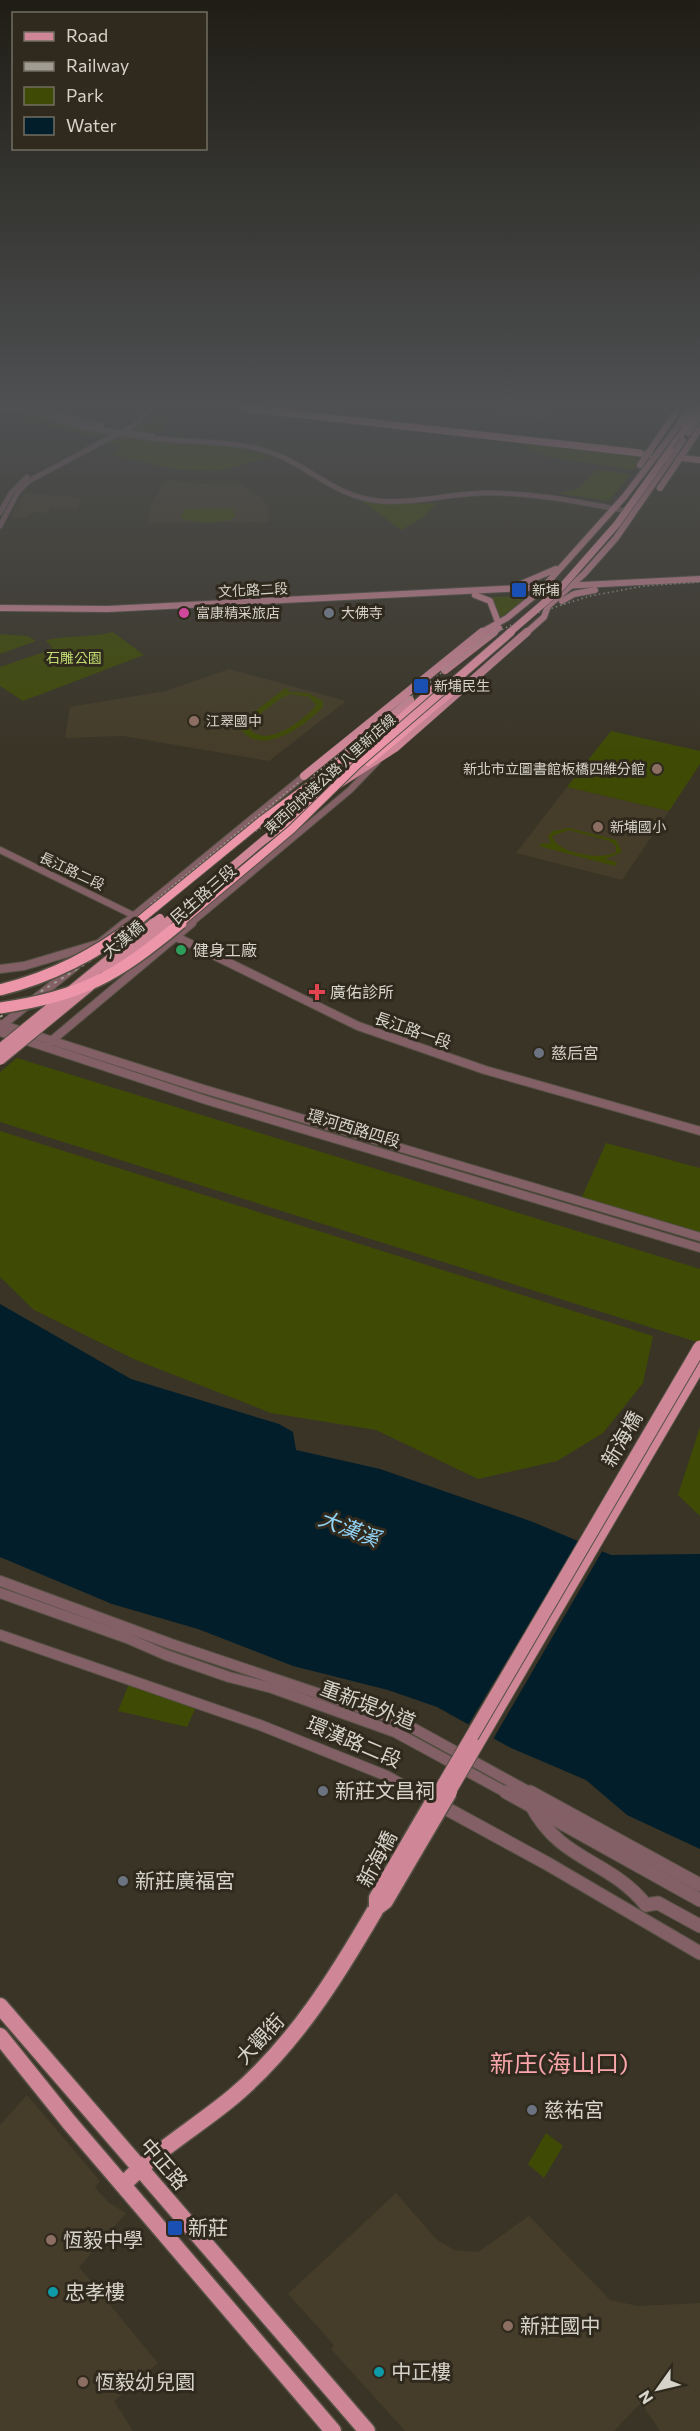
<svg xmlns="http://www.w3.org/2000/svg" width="700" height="2431" viewBox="0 0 700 2431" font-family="Commissioner,'Noto Sans TC',sans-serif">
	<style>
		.built { fill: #453d29 }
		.green { fill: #3f4b05; fill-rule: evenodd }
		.water { fill: #021e2b }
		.pier { fill: #393426 }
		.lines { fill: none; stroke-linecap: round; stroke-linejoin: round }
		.minor-far4-casing { stroke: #555144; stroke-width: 6 }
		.minor-far3-casing { stroke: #555144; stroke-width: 8 }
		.minor-far2-casing { stroke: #555144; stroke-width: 10 }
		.minor-far1-casing { stroke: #555144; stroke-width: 12 }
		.minor-casing { stroke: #555144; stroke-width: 15 }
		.major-far3-casing { stroke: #555144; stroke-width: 8 }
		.major-far2-casing { stroke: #555144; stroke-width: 9 }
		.major-far1-casing { stroke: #555144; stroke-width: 15 }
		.major-casing { stroke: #555144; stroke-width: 19 }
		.highway-far1-casing { stroke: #555144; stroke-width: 8 }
		.highway-casing { stroke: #555144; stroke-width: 10 }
		.minor-far4 { stroke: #835f66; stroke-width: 4.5 }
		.minor-far3 { stroke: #835f66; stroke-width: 6 }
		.minor-far2 { stroke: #835f66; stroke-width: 8 }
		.minor-far1 { stroke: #835f66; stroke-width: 10 }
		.minor { stroke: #835f66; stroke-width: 13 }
		.major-far3 { stroke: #cf8797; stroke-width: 6 }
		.major-far2 { stroke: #cf8797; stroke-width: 8 }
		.major-far1 { stroke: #cf8797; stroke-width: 13 }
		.major { stroke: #cf8797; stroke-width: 16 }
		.highway-far1 { stroke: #ed96aa; stroke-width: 7 }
		.highway { stroke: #ed96aa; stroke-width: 8 }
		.rail-far1 { stroke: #a09c91; stroke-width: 1.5; stroke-dasharray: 1.5 3; stroke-linecap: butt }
		.rail { stroke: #a09c91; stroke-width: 2; stroke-dasharray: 3 5; stroke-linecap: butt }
		.minor-bridge-casing { stroke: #555144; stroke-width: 6; stroke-linecap: butt }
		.major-bridge-far4-casing { stroke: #555144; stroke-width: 8; stroke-linecap: butt }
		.major-bridge-far3-casing { stroke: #555144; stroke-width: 9; stroke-linecap: butt }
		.major-bridge-far2-casing { stroke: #555144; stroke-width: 12; stroke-linecap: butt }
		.major-bridge-far1-casing { stroke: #555144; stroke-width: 15; stroke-linecap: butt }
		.major-bridge-casing { stroke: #555144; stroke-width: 19; stroke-linecap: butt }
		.highway-bridge-far2-casing { stroke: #555144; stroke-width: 8; stroke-linecap: butt }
		.highway-bridge-far1-casing { stroke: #555144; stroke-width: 10; stroke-linecap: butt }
		.highway-bridge-casing { stroke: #555144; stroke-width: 14; stroke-linecap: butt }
		.minor-bridge { stroke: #835f66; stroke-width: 4.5 }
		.major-bridge-far4 { stroke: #cf8797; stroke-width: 6 }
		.major-bridge-far3 { stroke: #cf8797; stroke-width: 8 }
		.major-bridge-far2 { stroke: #cf8797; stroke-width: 10 }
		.major-bridge-far1 { stroke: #cf8797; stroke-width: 13 }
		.major-bridge { stroke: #cf8797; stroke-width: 16 }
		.highway-bridge-far2 { stroke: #ed96aa; stroke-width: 7 }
		.highway-bridge-far1 { stroke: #ed96aa; stroke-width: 8 }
		.highway-bridge { stroke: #ed96aa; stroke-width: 11 }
		.transit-dot { fill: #1a4fb4; stroke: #2f2a1d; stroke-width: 2 }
		.hotel-dot { fill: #d1479c; stroke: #2f2a1d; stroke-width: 2 }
		.worship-dot { fill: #6b7280; stroke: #2f2a1d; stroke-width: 2 }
		.education-dot { fill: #8d6e63; stroke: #2f2a1d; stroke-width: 2 }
		.leisure-dot { fill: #2e9e5b; stroke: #2f2a1d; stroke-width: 2 }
		.health-dot { fill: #e0444e; stroke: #2f2a1d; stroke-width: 2 }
		.culture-dot { fill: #0f9aa8; stroke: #2f2a1d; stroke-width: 2 }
		.labels { text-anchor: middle; stroke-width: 6; stroke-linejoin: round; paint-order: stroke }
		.far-street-label { font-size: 14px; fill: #d6d3ca; stroke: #2f2a1d }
		.far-poi-label { font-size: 14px; fill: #d6d3ca; stroke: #2f2a1d; text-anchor: start }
		.far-park-label { font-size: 14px; fill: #c2dc71; stroke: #2f2a1d }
		.street-label { font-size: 16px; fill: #d6d3ca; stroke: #2f2a1d }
		.poi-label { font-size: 16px; fill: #d6d3ca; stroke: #2f2a1d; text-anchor: start }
		.near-street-label { font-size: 20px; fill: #d6d3ca; stroke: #2f2a1d }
		.near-poi-label { font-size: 20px; fill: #d6d3ca; stroke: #2f2a1d; text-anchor: start }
		.near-water-label { font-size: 21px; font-style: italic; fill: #93d4f7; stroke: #2f2a1d }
		.near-quarter-label { font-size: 24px; fill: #f9a5ab; stroke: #2f2a1d }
	</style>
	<rect width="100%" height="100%" fill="#393426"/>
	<g class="built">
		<polygon points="491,408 565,408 543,419 488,412"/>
		<polygon points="168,480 202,484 240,483 264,499 269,512 268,522 148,523 152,505 159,489"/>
		<polygon points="24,493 82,498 77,509 51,506 47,513 34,512 23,518 11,518"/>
		<polygon points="229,669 346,701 269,761 123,736 65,738 70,707 166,691"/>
		<polygon points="567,787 669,811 622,880 516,853"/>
		<polygon points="27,2095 100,2181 95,2187 108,2202 126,2213 79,2267 158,2363 114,2401 133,2431 0,2431 0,2125"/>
		<polygon points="396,2193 437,2240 454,2250 478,2252 529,2216 610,2300 638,2306 700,2303 700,2431 660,2431 641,2403 614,2431 405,2431 331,2349 334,2345 288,2294"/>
	</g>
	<g class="green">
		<path d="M 0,409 C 35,414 69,427 104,434 L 96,437 L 0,414 Z"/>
		<polygon points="156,411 166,411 176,419 170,419 163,431 217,436 133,430 152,418"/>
		<polygon points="123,436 242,447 269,457 221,471 211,471 173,469 111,454 122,447 107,444"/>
		<polygon points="514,441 644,456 634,470 548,457"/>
		<polygon points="597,470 631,474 609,501 557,493 578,489"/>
		<polygon points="362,501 400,504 437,503 424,517 401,530"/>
		<path d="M 238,508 L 232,510 L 236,516 C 227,525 189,525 180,516 L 185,511 L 181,509 Z"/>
		<polygon points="531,596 498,622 490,597"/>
		<path d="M 113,632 L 144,655 L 23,701 L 0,686 L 0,667 L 53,649 L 46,640 C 69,635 91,638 113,632 Z"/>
		<polygon points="0,634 28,636 36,641 0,654"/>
		<path d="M 285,688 L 290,690 L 288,692 L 308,693 L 323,701 L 323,707 C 306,725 261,759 240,728 L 232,729 ZM 291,694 L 309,697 L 316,705 C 305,720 262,752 248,726 L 251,721 L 280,699 Z"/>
		<polygon points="611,731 700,751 700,764 669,811 567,787"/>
		<path d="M 569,828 L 616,840 L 622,852 L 605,859 L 617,862 L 615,866 L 539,846 L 542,843 L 551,844 L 548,836 L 553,831 ZM 569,830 L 610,841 L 616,846 L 616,852 C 603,861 555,853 552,836 Z"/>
		<polygon points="17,1058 700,1269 700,1343 0,1122 0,1072"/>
		<polygon points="0,1131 653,1336 643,1383 603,1433 557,1461 478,1479 376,1430 271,1413 136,1360 34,1310 0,1277"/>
		<polygon points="606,1143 700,1168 700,1232 582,1197"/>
		<polygon points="700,1427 700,1516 678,1495"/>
		<polygon points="129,1684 196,1707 187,1727 118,1711"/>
		<polygon points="546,2133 563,2146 544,2178 528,2164"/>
	</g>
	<polygon class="water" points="0,1304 131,1379 279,1424 293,1432 296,1450 380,1469 533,1522 611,1555 700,1554 700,1849 627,1815 586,1780 511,1748 437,1707 388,1690 293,1666 198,1629 112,1604 0,1557"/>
	<polygon class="pier" points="580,1539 604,1548 492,1741 467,1727"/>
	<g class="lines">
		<g class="minor-far4-casing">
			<g id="minor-far4">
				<polyline points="6,408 29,412"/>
				<polyline points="37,408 102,426"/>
				<path d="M 47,417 C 88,431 129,436 172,440 C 202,442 234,442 263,450 C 305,461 333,497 379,501 C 414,504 448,494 483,493 C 533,492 583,503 632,512"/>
				<polyline points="0,513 11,493 27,477"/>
				<polyline points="0,526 18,492 29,481 136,424 151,408"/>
			</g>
		</g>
		<g class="minor-far3-casing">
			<g id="minor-far3">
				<polyline points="261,817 269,810 271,803"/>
				<polyline points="0,850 151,924"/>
				<polyline points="123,924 304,776"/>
				<polyline points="190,924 350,790 377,762"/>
			</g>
		</g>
		<g class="minor-far2-casing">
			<g id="minor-far2">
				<polyline points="148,923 358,1026 485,1070 700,1131"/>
				<polyline points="100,943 125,923"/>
				<polyline points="0,969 24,966 98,944"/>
				<polyline points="0,1024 200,1088 700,1237"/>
				<polyline points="0,1027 76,966"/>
				<polyline points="0,1032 209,1101 700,1248"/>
				<polyline points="50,1042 192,923"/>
			</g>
		</g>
		<g class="minor-far1-casing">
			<g id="minor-far1">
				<polyline points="0,1581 171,1644 400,1721 533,1794"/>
				<polyline points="0,1593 127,1638 166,1655 229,1677 272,1688 395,1732 509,1794"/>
				<polyline points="0,1635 260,1725 387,1776 419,1794"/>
			</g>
		</g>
		<g class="minor-casing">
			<g id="minor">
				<polyline points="416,1792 548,1864 700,1953"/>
				<polyline points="506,1792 700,1900"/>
				<polyline points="530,1792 700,1885"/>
				<path d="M 531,1805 C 561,1862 609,1859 646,1905"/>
				<polyline points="646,1905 658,1903 700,1926"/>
			</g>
		</g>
		<g class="major-far3-casing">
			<g id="major-far3">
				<polyline points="679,425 690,408"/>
				<polyline points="688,433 700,416"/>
				<polyline points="646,454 700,460"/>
				<polyline points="640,465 679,408"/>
				<polyline points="660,488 700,428"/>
				<polyline points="521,584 556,569"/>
				<polyline points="475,595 490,601 498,622"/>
				<polyline points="562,601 574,594 595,590"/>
				<polyline points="0,608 108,609 700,579"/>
				<polyline points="480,633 507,618 539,592 625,496 654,458"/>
				<polyline points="492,633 499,628"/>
				<polyline points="526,633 544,617 548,606 584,574 616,538 669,461"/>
			</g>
		</g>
		<g class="major-far2-casing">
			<g id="major-far2">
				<polyline points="445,670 494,632"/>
				<polyline points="336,764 410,700"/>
				<polyline points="304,776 482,632"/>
				<polyline points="339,784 395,748 527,632"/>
				<polyline points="276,823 289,812 310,786"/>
				<polyline points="264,840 288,822"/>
			</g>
		</g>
		<g class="major-far1-casing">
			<polyline id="major-far1" points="476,1746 700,1364"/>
		</g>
		<g class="major-casing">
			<g id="major">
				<polyline points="0,2006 367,2431"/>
				<polyline points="0,2036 69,2122 333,2431"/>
				<path d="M 123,2185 C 156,2150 197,2127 234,2096 C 295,2044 337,1976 377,1907"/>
			</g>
		</g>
		<g class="highway-far1-casing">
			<g id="highway-far1">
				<polyline points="606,449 640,453"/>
				<polyline points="670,450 699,408"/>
			</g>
		</g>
		<g class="highway-casing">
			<g id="highway">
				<polyline points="374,742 437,686"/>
				<polyline points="368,762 454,690 466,684"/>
				<polyline points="279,828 380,740"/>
			</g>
		</g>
		<use href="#minor-far4" class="minor-far4"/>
		<use href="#minor-far3" class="minor-far3"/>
		<use href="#minor-far2" class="minor-far2"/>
		<use href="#minor-far1" class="minor-far1"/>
		<use href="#minor" class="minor"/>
		<use href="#major-far3" class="major-far3"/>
		<use href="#major-far2" class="major-far2"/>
		<use href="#major-far1" class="major-far1"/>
		<use href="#major" class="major"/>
		<use href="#highway-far1" class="highway-far1"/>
		<use href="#highway" class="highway"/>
		<g class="rail-far1">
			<polyline points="151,904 299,782"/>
			<polyline points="140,924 253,833 282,813 315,774 486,637 537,613 590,596 644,586 700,582"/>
		</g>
		<polyline class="rail" points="0,1017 112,947 142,923"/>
		<g class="minor-bridge-casing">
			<polyline id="minor-bridge" points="20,408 89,428 153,436"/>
		</g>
		<g class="major-bridge-far4-casing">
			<g id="major-bridge-far4">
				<polyline points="654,458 679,425"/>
				<polyline points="669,461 683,440"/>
			</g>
		</g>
		<g class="major-bridge-far3-casing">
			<g id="major-bridge-far3">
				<polyline points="152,924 160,918"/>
				<polyline points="164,924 264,840"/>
			</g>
		</g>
		<g class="major-bridge-far2-casing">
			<g id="major-bridge-far2">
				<polyline points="107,972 166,923"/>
				<polyline points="0,1049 154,923"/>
				<polyline points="0,1060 90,986"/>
			</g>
		</g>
		<g class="major-bridge-far1-casing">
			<g id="major-bridge-far1">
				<polyline points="438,1794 700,1347"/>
				<polyline points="448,1794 476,1746"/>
			</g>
		</g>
		<g class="major-bridge-casing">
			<g id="major-bridge">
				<polyline points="377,1907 377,1898 439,1792"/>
				<polyline points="377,1907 385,1901 449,1792"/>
			</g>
		</g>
		<g class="highway-bridge-far2-casing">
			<g id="highway-bridge-far2">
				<polyline points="243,408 606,449"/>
				<polyline points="509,633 559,590 617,524 670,450"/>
			</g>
		</g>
		<g class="highway-bridge-far1-casing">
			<g id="highway-bridge-far1">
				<polyline points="135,924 261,821 346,759"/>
				<polyline points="179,924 292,829 358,764 511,632"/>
			</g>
		</g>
		<g class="highway-bridge-casing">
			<g id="highway-bridge">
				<path d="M 0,990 C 52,977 94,955 137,923"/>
				<path d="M 0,1008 C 83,996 117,976 181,923"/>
			</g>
		</g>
		<use href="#minor-bridge" class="minor-bridge"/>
		<use href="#major-bridge-far4" class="major-bridge-far4"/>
		<use href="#major-bridge-far3" class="major-bridge-far3"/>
		<use href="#major-bridge-far2" class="major-bridge-far2"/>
		<use href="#major-bridge-far1" class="major-bridge-far1"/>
		<use href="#major-bridge" class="major-bridge"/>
		<use href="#highway-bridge-far2" class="highway-bridge-far2"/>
		<use href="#highway-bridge-far1" class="highway-bridge-far1"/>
		<use href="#highway-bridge" class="highway-bridge"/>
	</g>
	<linearGradient id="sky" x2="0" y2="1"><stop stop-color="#1f1d15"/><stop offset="0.54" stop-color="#4e5052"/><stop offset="1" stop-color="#4e5052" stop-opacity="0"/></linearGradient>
	<rect width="700" height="749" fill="url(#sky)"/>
	<g class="transit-dot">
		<rect x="511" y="582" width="16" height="16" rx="3"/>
		<rect x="413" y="678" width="16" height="16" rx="3"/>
		<rect x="167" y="2220" width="16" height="16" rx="3"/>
	</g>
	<circle class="hotel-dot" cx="184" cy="613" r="6"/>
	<g class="worship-dot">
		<circle cx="329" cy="613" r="6"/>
		<circle cx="539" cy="1053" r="6"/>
		<circle cx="323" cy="1791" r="6"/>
		<circle cx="123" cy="1881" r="6"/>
		<circle cx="532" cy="2110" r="6"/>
	</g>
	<g class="education-dot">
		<circle cx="194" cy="721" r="6"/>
		<circle cx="657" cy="769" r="6"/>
		<circle cx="598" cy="827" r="6"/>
		<circle cx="51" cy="2240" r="6"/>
		<circle cx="508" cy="2326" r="6"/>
		<circle cx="83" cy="2382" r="6"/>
	</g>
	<circle class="leisure-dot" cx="181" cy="950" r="6"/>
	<path class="health-dot" d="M314 983h6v6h6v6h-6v6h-6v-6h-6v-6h6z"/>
	<g class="culture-dot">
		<circle cx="53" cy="2292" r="6"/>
		<circle cx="379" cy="2372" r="6"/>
	</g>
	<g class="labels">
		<g class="far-street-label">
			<text transform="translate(253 590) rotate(-3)" y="5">文化路二段</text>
			<text transform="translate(330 774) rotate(-42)" y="5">東西向快速公路 八里新店線</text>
			<text transform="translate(72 871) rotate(25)" y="5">長江路二段</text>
		</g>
		<g class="far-poi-label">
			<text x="532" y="595">新埔</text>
			<text x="196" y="618">富康精采旅店</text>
			<text x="341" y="618">大佛寺</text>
			<text x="434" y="691">新埔民生</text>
			<text x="206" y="726">江翠國中</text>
			<text x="645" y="774" text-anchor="end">新北市立圖書館板橋四維分館</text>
			<text x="610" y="832">新埔國小</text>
		</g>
		<g class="far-park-label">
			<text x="74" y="663">石雕公園</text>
		</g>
		<g class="street-label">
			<text transform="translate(203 894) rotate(-41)" y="6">民生路三段</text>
			<text transform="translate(123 939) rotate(-40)" y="6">大漢橋</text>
			<text transform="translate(413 1030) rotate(19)" y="6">長江路一段</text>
			<text transform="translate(354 1128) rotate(17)" y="6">環河西路四段</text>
		</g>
		<g class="poi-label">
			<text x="193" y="956">健身工廠</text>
			<text x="330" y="998">廣佑診所</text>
			<text x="551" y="1059">慈后宮</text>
		</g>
		<g class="near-street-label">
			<text transform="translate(622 1439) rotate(-60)" y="7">新海橋</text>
			<text transform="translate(368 1705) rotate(21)" y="7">重新堤外道</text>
			<text transform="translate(354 1742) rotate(23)" y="7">環漢路二段</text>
			<text transform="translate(377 1859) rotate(-62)" y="7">新海橋</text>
			<text transform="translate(260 2039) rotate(-47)" y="7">大觀街</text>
			<text transform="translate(164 2164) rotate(49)" y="7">中正路</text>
		</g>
		<g class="near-poi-label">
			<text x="335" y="1798">新莊文昌祠</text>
			<text x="135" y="1888">新莊廣福宮</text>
			<text x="544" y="2117">慈祐宮</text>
			<text x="188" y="2235">新莊</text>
			<text x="63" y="2247">恆毅中學</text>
			<text x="65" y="2299">忠孝樓</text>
			<text x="520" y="2333">新莊國中</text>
			<text x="391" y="2379">中正樓</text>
			<text x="95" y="2389">恆毅幼兒園</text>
		</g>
		<g class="near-water-label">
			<text transform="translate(349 1529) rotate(21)" y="7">大漢溪</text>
		</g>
		<g class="near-quarter-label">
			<text x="559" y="2072">新庄(海山口)</text>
		</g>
	</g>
	<rect x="12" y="12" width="195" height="138" fill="#2f2a1d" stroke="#726e62" stroke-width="1.5"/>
	<rect x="24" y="32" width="30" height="9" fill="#cf8797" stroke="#726e62" stroke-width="1.5"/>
	<text x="66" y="42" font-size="18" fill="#d6d3ca">Road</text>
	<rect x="24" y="62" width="30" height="9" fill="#a09c91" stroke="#726e62" stroke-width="1.5"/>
	<text x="66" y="72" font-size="18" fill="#d6d3ca">Railway</text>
	<rect x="24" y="87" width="30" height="18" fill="#3f4b05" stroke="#726e62" stroke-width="1.5"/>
	<text x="66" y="102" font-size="18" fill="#d6d3ca">Park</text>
	<rect x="24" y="117" width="30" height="18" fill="#021e2b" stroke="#726e62" stroke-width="1.5"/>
	<text x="66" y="132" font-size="18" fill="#d6d3ca">Water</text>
	<g transform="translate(658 2389) rotate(236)" stroke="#2f2a1d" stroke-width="4.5" paint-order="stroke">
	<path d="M0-4.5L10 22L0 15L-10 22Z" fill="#d6d3ca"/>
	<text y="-9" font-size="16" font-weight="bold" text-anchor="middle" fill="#d6d3ca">N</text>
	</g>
</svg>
